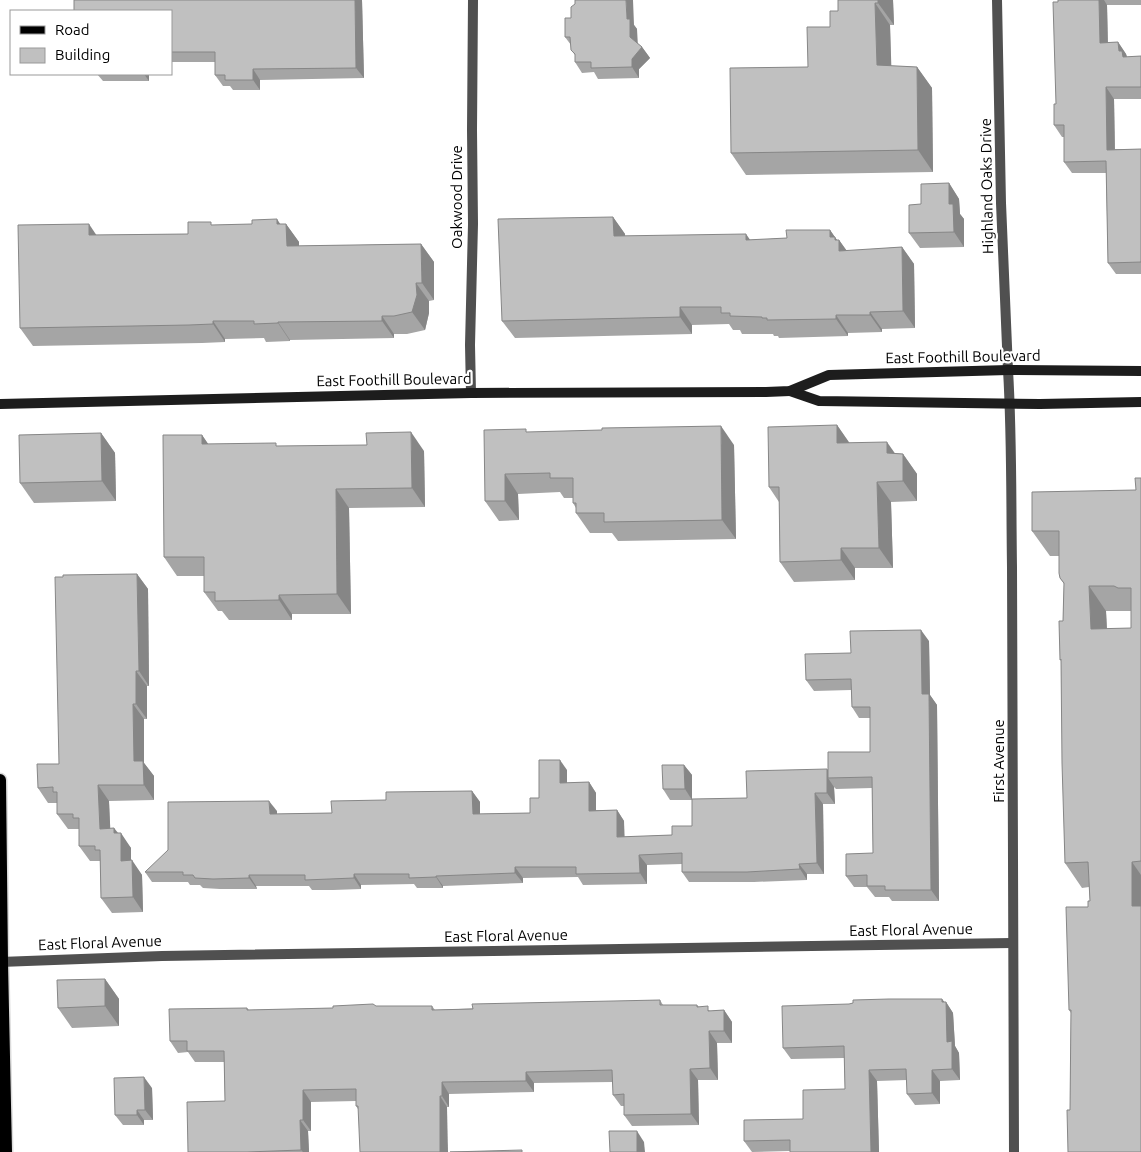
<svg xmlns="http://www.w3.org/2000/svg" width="1141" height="1152" viewBox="0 0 1141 1152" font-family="Ubuntu,sans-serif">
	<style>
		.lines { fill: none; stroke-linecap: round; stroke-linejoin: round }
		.primary-casing { stroke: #dbdbdb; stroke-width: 15 }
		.minor { stroke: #505050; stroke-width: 10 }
		.tertiary { stroke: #505050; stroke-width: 10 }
		.secondary { stroke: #1d1d1d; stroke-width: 10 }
		.primary { stroke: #000; stroke-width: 12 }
		.wall { fill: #a5a5a5; fill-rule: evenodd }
		.shaded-wall { fill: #868686 }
		.building { fill: #c0c0c0; stroke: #868686; fill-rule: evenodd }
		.labels { text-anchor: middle; stroke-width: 4.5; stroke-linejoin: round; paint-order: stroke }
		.street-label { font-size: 15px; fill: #000; stroke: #fff }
	</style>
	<rect width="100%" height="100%" fill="#fff"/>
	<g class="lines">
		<g class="primary-casing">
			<polyline id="primary" points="0,780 2,962 6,1152"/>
		</g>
		<g class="minor">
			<polyline points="997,0 1001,203 1008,370"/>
			<polyline points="471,393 470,345 473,224 472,130 473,0"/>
			<polyline points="0,962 162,956 1012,943"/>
		</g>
		<path class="tertiary" d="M 1008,370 C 1012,436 1011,501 1012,567 C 1014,762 1012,957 1014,1152"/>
		<g class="secondary">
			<polyline points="790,391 819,401 1040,404 1141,402"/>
			<polyline points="0,404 471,393 766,392 790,391 829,375 1008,370 1141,371"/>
		</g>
		<use href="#primary" class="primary"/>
	</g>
	<g class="wall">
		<polygon points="362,0 364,78 260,80 260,90 233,90 230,86 223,86 215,75 215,62 171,62 171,11"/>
		<polygon points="838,0 893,0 894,25 890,25 891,66 917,67 932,88 933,172 746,175 731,153 808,67 830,27 838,11"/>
		<polygon points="1058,0 1141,0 1141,5 1107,5 1108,43 1118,42 1126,54 1127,57 1141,56 1141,99 1114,99 1115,149 1141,149 1141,274 1116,274 1108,263 1106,173 1072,173 1064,162 1064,137 1062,137 1054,125 1056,104"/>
		<polygon points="634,25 637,29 637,43 642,47 650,58 639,69 639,78 598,79 594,72 582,73 575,62 575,55 571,50 571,45 565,37"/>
		<polygon points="97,74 149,74 149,81 103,81"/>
		<polygon points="949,183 959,199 960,214 964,219 964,247 920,248 909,233 921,204"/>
		<polygon points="613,217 625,234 625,236 751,240 787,238 830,230 837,240 839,240 847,251 902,247 914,264 915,328 882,329 882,332 848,333 848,336 779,338 778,336 774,336 773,334 742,334 740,330 733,330 729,324 692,325 692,334 515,338 502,321"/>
		<polygon points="286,224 299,242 299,246 421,244 434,262 434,300 429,301 429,313 425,330 407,334 394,334 394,338 290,340 290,341 266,342 264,338 225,339 225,342 202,343 33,346 20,328 97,235 188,234 213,225"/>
		<polygon points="837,425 849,443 894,453 903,454 917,474 917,501 891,502 893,568 855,568 855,580 794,582 780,562 779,502 769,487"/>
		<polygon points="528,432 734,445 736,539 618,541 612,533 590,533 576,513 576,508 573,503 573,498 564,498 560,492 518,494 519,520 499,521 485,501"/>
		<polygon points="101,433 115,453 116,501 34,503 20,483"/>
		<polygon points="202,435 208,444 424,451 425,507 349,508 351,614 292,614 292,620 229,620 222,611 218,611 204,592 204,576 177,576 164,557"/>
		<path d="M 1141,478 L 1141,1152 L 1070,1110 L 1071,1013 L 1069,1010 L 1090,901 L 1089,887 L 1082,888 L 1065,863 L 1061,661 L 1060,660 L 1063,621 L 1064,584 L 1060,578 L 1059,556 L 1050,556 L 1032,531 L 1136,490 ZM 1106,611 L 1131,611 L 1131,628 L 1107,629 Z"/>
		<polygon points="137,574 148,589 149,686 147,686 147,719 144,719 144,763 154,776 154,800 109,801 110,829 114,828 131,848 131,860 142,875 143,912 112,913 101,898 100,861 90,861 79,846 79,829 68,829 57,814 57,803 48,803 38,788 59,764"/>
		<polygon points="929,641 930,695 937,705 939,901 892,901 889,897 875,897 867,887 854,887 846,876 873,853 872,788 836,789 834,787 835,804 823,804 824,874 807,874 807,880 754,882 689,882 682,872 682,864 647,865 647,884 583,885 578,877 523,878 523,883 443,886 443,888 417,888 414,884 361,885 361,889 333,890 312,890 309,886 256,886 257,889 220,889 203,888 200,885 190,885 188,882 152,882 145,872 277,811 277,814 332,813 386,800 472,791 480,802 480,814 530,813 539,798 567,770 567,783 589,782 596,793 596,810 617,810 624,821 624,837 672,835 692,826 747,798 827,769 828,770 870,752 870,718 859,718 852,707 851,690 814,691 806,680 851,653"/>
		<polygon points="684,765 692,775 692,800 670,800 663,789"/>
		<polygon points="105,979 119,999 119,1026 72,1028 58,1008"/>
		<polygon points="942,999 944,1002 946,1002 953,1013 955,1046 959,1053 960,1080 940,1081 940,1104 915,1105 907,1094 907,1080 877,1081 879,1152 790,1152 790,1151 752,1152 744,1141 803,1119 845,1089 844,1058 791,1059 783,1048 849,1004"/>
		<polygon points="660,1000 663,1005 697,1005 699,1007 711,1011 724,1010 732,1022 732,1043 717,1043 718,1080 698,1080 699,1125 632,1126 624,1115 624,1106 621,1106 613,1095 613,1082 534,1083 534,1092 449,1094 449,1107 358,1109 356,1106 356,1101 311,1102 311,1131 308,1131 309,1152 188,1152 225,1101 224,1062 195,1062 188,1052 178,1053 170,1041 247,1008 249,1010 333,1008 376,1006 432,1006 435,1010"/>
		<polygon points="152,1088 153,1120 144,1120 144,1125 123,1125 115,1115"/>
	</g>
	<g class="shaded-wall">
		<polygon points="355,0 362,0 364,78 356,68"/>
		<polygon points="626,0 633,0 634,25 637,29 638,47 630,37 627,19"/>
		<polygon points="878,0 893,0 894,25 878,3"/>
		<polygon points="1099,0 1104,0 1107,5 1108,54 1100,43"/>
		<polygon points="875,3 890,25 892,87 877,65"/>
		<polygon points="1118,42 1126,54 1127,57 1131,68 1119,51"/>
		<polygon points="642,47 650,58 639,69 639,78 632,67 632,59"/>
		<polygon points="917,67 932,88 933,172 918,150"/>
		<polygon points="253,69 260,80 260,90 253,80"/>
		<polygon points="144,74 149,74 149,81"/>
		<polygon points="1106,87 1114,99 1115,161 1107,150"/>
		<polygon points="949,183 959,199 960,214 964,219 964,247 954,232 949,204"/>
		<polygon points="613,217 625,234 626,254 614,236"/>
		<polygon points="277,219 286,233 286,224 299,242 299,264 287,246 277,224"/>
		<polygon points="89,224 101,242 89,235"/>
		<polygon points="830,230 839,243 839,240 851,257 851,269 830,237"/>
		<polygon points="746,234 758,251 746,240"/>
		<polygon points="421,244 434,262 434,300 422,283"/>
		<polygon points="902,247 914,264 915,328 903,311"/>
		<polygon points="416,283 429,301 429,313 425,330 412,312"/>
		<polygon points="680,307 692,325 692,334 680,317"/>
		<polygon points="870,312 882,329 882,332 870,315"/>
		<polygon points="836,315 848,333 848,336 836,319"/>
		<polygon points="382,316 394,334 394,338 382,321"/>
		<polygon points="213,321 225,339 225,342 213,324"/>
		<polygon points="278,322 290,340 290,341 278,323"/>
		<polygon points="837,425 851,445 837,443"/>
		<polygon points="721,426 734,445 736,539 722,520"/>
		<polygon points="411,432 424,451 425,507 412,488"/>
		<polygon points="101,433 115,453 116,501 102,481"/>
		<polygon points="202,435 215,454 202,444"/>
		<polygon points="887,442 901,462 887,453"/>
		<polygon points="903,454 917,474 917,501 903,481"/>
		<polygon points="505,474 518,494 519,520 505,501"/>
		<polygon points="877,482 891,502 893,568 879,548"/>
		<polygon points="336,489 349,508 351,614 337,594"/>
		<polygon points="841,548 855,568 855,580 841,560"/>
		<polygon points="137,574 148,589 149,686 139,671"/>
		<polygon points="1089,586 1106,611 1108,654 1091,629"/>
		<polygon points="279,595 292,614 292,620 279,600"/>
		<polygon points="921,630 929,641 930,695 937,705 939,901 931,890 922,694"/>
		<polygon points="136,671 147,686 147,719 136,704"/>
		<polygon points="133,704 144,719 144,763 154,776 154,800 144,785 134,761"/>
		<polygon points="560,760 567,770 567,794 560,783"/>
		<polygon points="684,765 692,775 692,800 685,789"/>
		<polygon points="827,769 833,778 828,778 834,787 835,804 827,793"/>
		<polygon points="589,782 596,793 596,821 589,811"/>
		<polygon points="98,785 109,801 111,844 100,829"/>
		<polygon points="472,791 480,802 480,824 473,814"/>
		<polygon points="815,793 823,804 824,874 817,863"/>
		<polygon points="269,801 277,811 277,824 270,814"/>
		<polygon points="617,810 624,821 625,847 617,837"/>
		<polygon points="114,828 121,838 121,833 131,848 131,876 121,861 114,833"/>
		<polygon points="639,855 647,865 647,884 640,873"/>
		<polygon points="132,860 142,875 143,912 133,897"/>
		<polygon points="1132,862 1141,875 1141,919 1132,906"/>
		<polygon points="799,864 807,874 807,880 800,869"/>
		<polygon points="515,867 523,878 523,883 515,873"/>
		<polygon points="354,874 361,885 361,889 354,878"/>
		<polygon points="249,875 256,886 257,889 249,878"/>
		<polygon points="436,876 443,886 443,888 436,877"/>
		<polygon points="105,979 119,999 119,1026 105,1006"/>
		<polygon points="942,999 946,1004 946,1002 953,1013 955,1046 959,1053 960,1080 952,1069 947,1042"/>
		<polygon points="724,1010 732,1022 732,1043 724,1031"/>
		<polygon points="709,1031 717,1043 718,1080 710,1068"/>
		<polygon points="690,1069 698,1080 699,1125 691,1114"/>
		<polygon points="869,1070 877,1081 879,1152 871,1152"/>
		<polygon points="932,1070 940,1081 940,1104 932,1093"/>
		<polygon points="526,1072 534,1083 534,1092 526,1081"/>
		<polygon points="144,1077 152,1088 153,1120 145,1110"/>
		<polygon points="442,1082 449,1094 449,1107 442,1096"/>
		<polygon points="303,1090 311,1102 311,1131 303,1120"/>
		<polygon points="440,1096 447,1107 448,1152 440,1152"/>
		<polygon points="137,1110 144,1120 144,1125 137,1115"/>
		<polygon points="300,1120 308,1131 309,1152 303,1152 301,1150"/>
		<polygon points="637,1131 644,1142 645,1152 637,1152"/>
	</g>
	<g class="building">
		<polygon points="74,0 355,0 356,68 253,69 253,80 225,80 225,75 215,75 215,52 171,52 171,11 74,11"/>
		<polygon points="575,0 626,0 627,19 630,19 630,37 642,47 632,59 632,67 591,68 591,62 575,62 575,54 571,50 570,37 565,37 565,18 571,18 571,7 575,4"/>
		<polygon points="838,0 878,0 878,3 875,3 877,65 917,67 918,150 731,153 730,68 808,67 807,27 830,27 830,11 838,11"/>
		<polygon points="1058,0 1099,0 1100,43 1118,42 1119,51 1122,51 1123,57 1141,56 1141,87 1106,87 1107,150 1141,149 1141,262 1108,263 1106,161 1064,162 1064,125 1054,125 1054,104 1056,104 1053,2 1058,2"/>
		<polygon points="949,183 949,204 953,204 954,232 909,233 909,205 921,204 921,184"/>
		<polygon points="613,217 614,236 746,234 746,240 787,238 786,230 830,230 830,237 835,237 835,240 839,240 839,251 902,247 903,311 870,312 870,315 836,315 836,319 767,320 767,318 762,318 762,317 730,316 730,313 721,313 721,307 680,307 680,317 502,321 498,219"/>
		<polygon points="277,219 277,224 286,224 287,246 421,244 422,283 416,283 417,295 412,312 394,316 382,316 382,321 278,322 278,323 254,324 254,321 213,321 213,324 189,325 20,328 18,225 89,224 89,235 188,234 188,222 211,222 211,225 252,224 252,220"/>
		<polygon points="837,425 837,443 887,442 887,453 903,454 903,481 877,482 879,548 841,548 841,560 780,562 779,487 769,487 768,427"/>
		<polygon points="721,426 722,520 604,522 604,513 576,513 576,503 573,503 573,478 550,478 550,473 505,474 505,501 485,501 484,430 526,429 526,432 602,430 602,428"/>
		<polygon points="411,432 412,488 336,489 337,594 279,595 279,600 215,601 215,592 204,592 204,557 164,557 163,435 202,435 202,444 276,443 276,446 367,445 366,433"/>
		<polygon points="101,433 102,481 20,483 19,435"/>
		<path d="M 1135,478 L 1141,478 L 1141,861 L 1132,862 L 1132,906 L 1141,906 L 1141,1152 L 1068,1152 L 1067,1110 L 1070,1110 L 1071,1010 L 1069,1010 L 1066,907 L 1088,907 L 1088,901 L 1090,901 L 1088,862 L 1065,863 L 1062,763 L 1061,659 L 1060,660 L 1059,621 L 1063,621 L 1064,583 L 1060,578 L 1059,573 L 1059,531 L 1032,531 L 1032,492 L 1136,490 ZM 1089,586 L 1114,586 L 1118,588 L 1131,588 L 1131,628 L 1091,629 Z"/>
		<polygon points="137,574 139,671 136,671 136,704 133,704 134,761 143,761 144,785 98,785 100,829 114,828 114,833 121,833 121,861 132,860 133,897 101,898 100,850 95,850 95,846 79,846 79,818 73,818 73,814 57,814 57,792 53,792 53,787 38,788 37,764 59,764 55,577 63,577 63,575"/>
		<polygon points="921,630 922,694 929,694 931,890 885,890 885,886 867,886 867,875 846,876 846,854 873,853 872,777 828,778 828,752 870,752 870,707 852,707 851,679 806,680 805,654 851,653 850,631"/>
		<polygon points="539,760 560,760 560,783 589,782 589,811 617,810 617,837 672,835 672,826 692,826 692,799 747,798 746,771 827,769 827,793 815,793 817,863 799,864 800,869 747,872 682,872 682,853 639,855 640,873 576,874 576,867 515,867 515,873 436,876 436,877 409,878 409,874 354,874 354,878 305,880 305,875 249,875 249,878 213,879 195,878 193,875 183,875 183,872 145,872 168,850 168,802 269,801 270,814 332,813 331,801 386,800 386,792 472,791 473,814 530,813 530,798 539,798"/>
		<polygon points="662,765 684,765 685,789 663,789"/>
		<polygon points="105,979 105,1006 58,1008 57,980"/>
		<polygon points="889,999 942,999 942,1002 946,1002 947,1042 952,1041 952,1069 932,1070 932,1093 907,1094 906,1069 869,1070 871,1152 790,1152 790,1140 744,1141 744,1120 803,1119 803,1090 845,1089 844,1046 783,1048 782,1006 849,1004 853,1003 853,1000"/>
		<polygon points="660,1000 660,1005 697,1005 697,1007 708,1006 708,1011 724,1010 724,1031 709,1031 710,1068 690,1069 691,1114 624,1115 624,1094 613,1095 612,1070 526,1072 526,1081 442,1082 442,1096 440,1096 440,1152 360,1152 358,1106 356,1106 356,1089 303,1090 303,1120 300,1120 301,1150 247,1152 188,1152 187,1102 225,1101 224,1051 187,1051 187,1041 170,1041 169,1009 247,1008 247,1010 333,1008 333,1006 373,1004 376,1006 432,1006 432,1010 473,1009 472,1004"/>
		<polygon points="144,1077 145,1110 137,1110 137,1115 115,1115 114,1078"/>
		<polygon points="609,1131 637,1131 637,1152 610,1152"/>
		<polygon points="522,1150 522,1152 450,1152"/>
	</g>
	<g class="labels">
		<g class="street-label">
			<text transform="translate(987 186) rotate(-91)" y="5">Highland Oaks Drive</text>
			<text transform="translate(457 197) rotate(-90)" y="5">Oakwood Drive</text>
			<text transform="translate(963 357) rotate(-1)" y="5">East Foothill Boulevard</text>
			<text transform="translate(394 380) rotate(-1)" y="5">East Foothill Boulevard</text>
			<text transform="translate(999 761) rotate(-90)" y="5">First Avenue</text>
			<text transform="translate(911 930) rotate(-1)" y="5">East Floral Avenue</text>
			<text transform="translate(506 936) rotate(-1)" y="5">East Floral Avenue</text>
			<text transform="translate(100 943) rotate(-2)" y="5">East Floral Avenue</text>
		</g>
	</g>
	<rect x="10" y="10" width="162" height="65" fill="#ffffff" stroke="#999999"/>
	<rect x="20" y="26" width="25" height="8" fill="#000000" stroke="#999999"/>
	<text x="55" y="35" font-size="15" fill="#000000">Road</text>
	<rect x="20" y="48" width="25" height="15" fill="#c0c0c0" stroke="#999999"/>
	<text x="55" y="60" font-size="15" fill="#000000">Building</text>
</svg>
